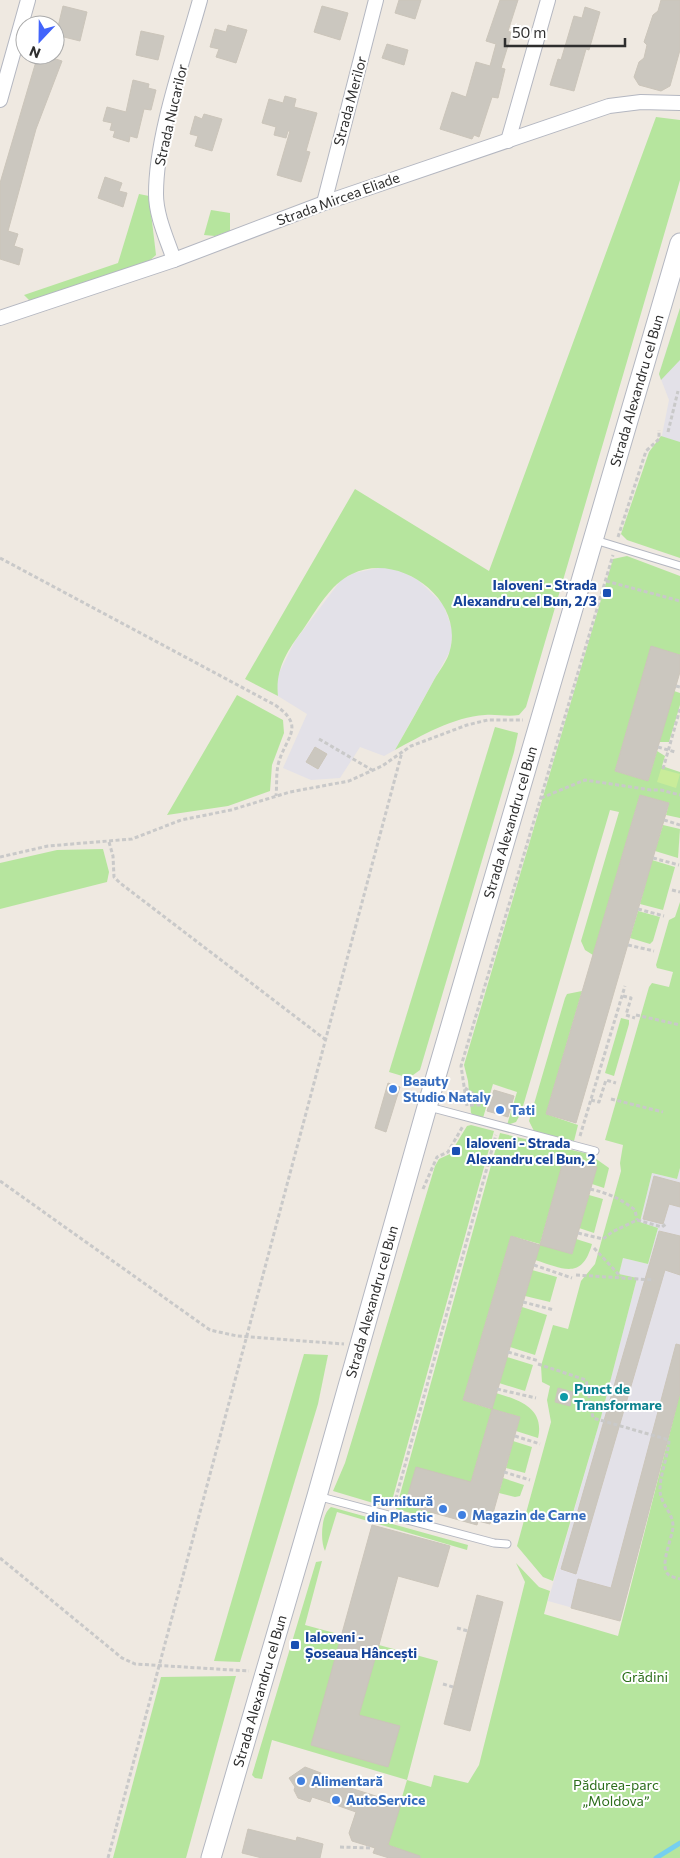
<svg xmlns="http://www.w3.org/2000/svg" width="680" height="1858" viewBox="0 0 680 1858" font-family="Commissioner,sans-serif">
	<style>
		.industrial { fill: #e3e1e8 }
		.green { fill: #b6e59e }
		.pitch { fill: #c9ec9a }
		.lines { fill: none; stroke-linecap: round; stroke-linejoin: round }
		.stream { stroke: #75cff0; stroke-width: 5 }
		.building { fill: #cbc7bf; stroke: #cbc5ba }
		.service-casing { stroke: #b4b7c1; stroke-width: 9 }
		.minor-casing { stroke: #b4b7c1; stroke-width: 16 }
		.secondary-casing { stroke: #b4b7c1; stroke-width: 21 }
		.path { stroke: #c9c9c9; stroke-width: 3; stroke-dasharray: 4 2.5; stroke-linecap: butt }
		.service { stroke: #fff; stroke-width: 7 }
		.minor { stroke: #fff; stroke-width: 14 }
		.secondary { stroke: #fff; stroke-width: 19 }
		.transit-dot { fill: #1a4fb4; stroke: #fff; stroke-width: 2 }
		.shop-dot { fill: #3f7fe0; stroke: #fff; stroke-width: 2 }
		.culture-dot { fill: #0f9aa8; stroke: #fff; stroke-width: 2 }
		.labels { text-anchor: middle; stroke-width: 4; stroke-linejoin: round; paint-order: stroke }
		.street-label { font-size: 14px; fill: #2e2e2e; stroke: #fff }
		.transit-label { font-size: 14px; font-weight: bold; fill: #164399; stroke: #fff; text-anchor: start }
		.shop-label { font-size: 14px; font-weight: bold; fill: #366cbe; stroke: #fff; text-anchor: start }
		.culture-label { font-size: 14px; font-weight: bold; fill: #0d838f; stroke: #fff; text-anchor: start }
		.park-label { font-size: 14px; fill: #2c6e1b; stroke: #fff }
	</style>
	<rect width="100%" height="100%" fill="#efe9e1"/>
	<g class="industrial">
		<polygon points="680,308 680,491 649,452 661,440 669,400 659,374"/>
		<polygon points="378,568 391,568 403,572 418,580 443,604 453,631 450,651 395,750 384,756 360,747 340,778 311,780 283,768 307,714 278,696 276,679 295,641 341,580 354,573"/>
		<polygon points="680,1168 680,1393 620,1621 548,1601 601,1417 637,1278 619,1274 623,1258 648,1264 658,1228 640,1223 652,1173 677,1179"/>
	</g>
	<g class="green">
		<path d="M 656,117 L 680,120 L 680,180 L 526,707 L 519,715 C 507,717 496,714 485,715 C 453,717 421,736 395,750 C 408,727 421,704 434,680 C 439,671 448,660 450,650 C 464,598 398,551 352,574 C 330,584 316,611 302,631 C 287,651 275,670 278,696 L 245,679 L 355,489 L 489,571 Z"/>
		<polygon points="139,194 149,196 156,255 148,262 32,303 24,295 118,263"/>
		<polygon points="211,210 230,213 230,231 215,236 204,235"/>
		<polygon points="680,308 680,360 661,380 659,374"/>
		<polygon points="661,436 680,442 680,558 627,540 621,534 649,452"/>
		<polygon points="627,556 680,576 680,655 651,647 615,771 648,781 657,751 665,756 662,766 680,772 680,818 666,815 669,803 640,795 593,955 585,950 581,941 619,812 610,810 521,1113 516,1122 507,1125 517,1092 493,1084 483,1118 474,1116 471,1113 468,1081 464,1065 613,559"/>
		<polygon points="674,691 680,693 680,705 669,742 659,742"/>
		<polygon points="237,695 283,720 284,733 272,765 270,791 228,806 167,815"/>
		<polygon points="495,727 518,733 514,752 420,1070 409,1078 389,1072"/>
		<polygon points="663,825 680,829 678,858 655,851"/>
		<polygon points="103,849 109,872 107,882 0,909 0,863 57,850"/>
		<polygon points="652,860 675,867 663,910 640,904"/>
		<polygon points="680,902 680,1168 677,1179 652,1173 640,1222 658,1228 648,1264 623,1258 619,1274 637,1278 601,1417 553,1581 543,1577 517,1546 551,1422 547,1400 550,1386 542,1382 541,1366 553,1325 568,1329 581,1281 595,1264 621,1171 620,1163 623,1145 605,1140 649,987 652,983 669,987 673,972 657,968 656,965 669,920 675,917"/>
		<polygon points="638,911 660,917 653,941 650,944 630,938"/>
		<polygon points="582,991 546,1114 578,1125 574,1141 534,1131 529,1121 565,998 567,994"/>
		<polygon points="621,1018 629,1020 629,1024 614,1076 605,1073"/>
		<polygon points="471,1125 494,1131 390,1508 333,1491 345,1463 435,1166 439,1159 450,1154 467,1126"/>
		<path d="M 500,1133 L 589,1154 L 609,1168 L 604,1188 L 592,1184 L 564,1159 L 540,1244 L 572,1254 L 576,1239 L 592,1244 C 582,1280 564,1269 535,1260 L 540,1244 L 511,1236 L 463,1400 L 491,1409 L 496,1393 C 519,1400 545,1408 538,1438 L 516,1431 L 520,1417 L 492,1409 L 471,1482 L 405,1505 L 433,1513 L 429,1518 L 396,1509 Z"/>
		<polygon points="589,1195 603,1199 594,1233 579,1228"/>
		<polygon points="532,1270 557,1277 550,1302 525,1296"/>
		<polygon points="522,1307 547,1315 535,1355 510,1347"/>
		<polygon points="304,1354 328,1355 318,1404 240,1662 214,1661"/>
		<polygon points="507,1357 533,1365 525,1391 499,1383"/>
		<polygon points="680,1393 680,1858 397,1858 400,1849 388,1845 407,1780 272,1740 262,1779 255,1778 252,1775 316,1562 322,1561 305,1625 438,1661 407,1780 431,1787 434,1775 468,1783 479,1765 525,1582 516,1563 539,1587 550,1591 544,1614 618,1636"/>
		<polygon points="513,1441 532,1447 525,1473 506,1468"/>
		<polygon points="503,1478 524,1485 520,1496 515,1497 499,1493"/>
		<path d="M 331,1507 L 468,1545 L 467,1550 L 337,1512 L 325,1551 C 320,1541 321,1514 331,1507 Z"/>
		<polygon points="236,1676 186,1858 113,1858 161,1677"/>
	</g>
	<polygon class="pitch" points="661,769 680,774 676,788 657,782"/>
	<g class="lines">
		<polyline class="stream" points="656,1858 680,1843"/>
	</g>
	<g class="building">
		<polygon points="399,0 421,0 415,19 395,13"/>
		<polygon points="500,0 518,0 508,31 512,33 501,68 505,69 498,98 492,97 479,137 474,135 472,139 440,129 452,92 466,97 476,62 490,66 496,44 486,41"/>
		<polygon points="661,0 680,0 680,50 670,86 661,91 639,85 634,77 639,62 644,58 647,45 644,42 653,15 658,11"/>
		<polygon points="63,6 87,12 80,41 56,35"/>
		<polygon points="322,6 348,13 340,40 314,32"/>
		<polygon points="585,7 600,12 589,50 586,49 574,91 550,85 558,59 561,60 574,16 582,18"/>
		<polygon points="228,25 247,30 236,63 216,57 219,49 210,47 215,29 226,32"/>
		<polygon points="141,31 164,36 158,60 136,55"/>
		<polygon points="387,44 408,50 404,65 382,58"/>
		<polygon points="43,55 62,61 36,129 8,231 18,234 14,246 23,249 19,265 0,259 0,183 37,58 41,59"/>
		<polygon points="133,80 149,84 148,88 156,90 151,110 144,109 137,138 130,136 129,142 113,137 115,131 110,130 112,123 103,121 107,107 126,112"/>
		<polygon points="285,96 296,99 294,107 317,113 306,151 310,152 301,182 277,175 290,131 288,131 286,138 274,135 276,127 262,123 269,99 283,103"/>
		<polygon points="204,114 222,119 212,151 195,146 198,136 190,134 195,116 202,119"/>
		<polygon points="105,177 122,183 119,191 127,193 123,207 98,198"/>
		<polygon points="651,646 680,655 680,672 648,781 615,771"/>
		<polygon points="315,747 327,754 318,769 306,762"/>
		<polygon points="640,795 669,803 576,1123 546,1114"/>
		<polygon points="388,1083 400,1087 386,1132 375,1128"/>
		<polygon points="494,1090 514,1096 508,1117 487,1111"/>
		<polygon points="564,1158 597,1167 572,1254 540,1245"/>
		<polygon points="654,1176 680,1183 680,1207 669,1204 663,1224 643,1219"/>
		<polygon points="659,1231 680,1236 680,1275 665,1270 576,1574 561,1569"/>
		<polygon points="511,1236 540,1245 492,1409 463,1400"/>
		<polygon points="676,1344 680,1345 680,1393 620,1621 571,1608 578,1579 611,1588"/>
		<polygon points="558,1388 573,1392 570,1406 555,1402"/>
		<polygon points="492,1409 520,1417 490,1524 478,1521 477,1525 405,1505 416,1467 471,1482"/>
		<polygon points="372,1525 450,1546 438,1587 398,1576 379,1645 359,1715 400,1726 388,1767 311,1745"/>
		<polygon points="477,1595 503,1602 470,1731 444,1724"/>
		<polygon points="305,1767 321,1773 319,1778 401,1804 388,1845 420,1856 420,1858 389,1858 373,1853 375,1848 352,1841 349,1833 356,1812 336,1805 334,1801 333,1804 312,1797 310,1802 298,1798 294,1790 295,1787 289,1778"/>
		<polygon points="248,1829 296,1841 297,1837 323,1844 320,1858 262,1858 242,1853"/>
	</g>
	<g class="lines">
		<g class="service-casing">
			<g id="service">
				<polyline points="595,540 680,566"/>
				<polyline points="429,1107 595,1151"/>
				<polyline points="317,1496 494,1543 507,1544"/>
			</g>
		</g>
		<g class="minor-casing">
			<g id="minor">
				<polyline points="0,100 28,0"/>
				<polyline points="508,141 548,0"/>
				<polyline points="324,203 376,0"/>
				<path d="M 174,260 C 167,239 156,216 156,194 C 156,135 184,58 200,0"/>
				<polyline points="0,318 174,260 324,203 609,106 641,102 680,103"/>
			</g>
		</g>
		<g class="secondary-casing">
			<g id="secondary">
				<path id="s1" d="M 211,1858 L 317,1496 L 427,1107 L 680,243"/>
			</g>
		</g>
		<g class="path">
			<polyline points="668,432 678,391"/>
			<polyline points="618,537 646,451 659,439 659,430"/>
			<path d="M 0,558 L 275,705 C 307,727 285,737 278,765 C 276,775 277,787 276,796"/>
			<polyline points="606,581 680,601"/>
			<polyline points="676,686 680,687"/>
			<polyline points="319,739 372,770"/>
			<polyline points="658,747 675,752"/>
			<polyline points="663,769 680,709"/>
			<polyline points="541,798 585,780 651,790 661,790 680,795"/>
			<polyline points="664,820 680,825"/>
			<polyline points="109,842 113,856 114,877 120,883 326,1040"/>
			<polyline points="0,857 48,846 132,839 181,820 231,810 290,792 349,781 382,766 411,746 467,725 488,720 523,720"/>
			<polyline points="653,858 679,865"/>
			<polyline points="672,890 680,892"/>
			<polyline points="638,909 664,916"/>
			<polyline points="628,945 654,951"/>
			<polyline points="623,996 631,998 626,1015 635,1018"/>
			<polyline points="636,1015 680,1025"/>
			<polyline points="465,1088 489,1105"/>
			<polyline points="611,1099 663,1112"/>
			<polyline points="591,1100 599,1102 606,1080 616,1083"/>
			<polyline points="470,1105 489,1105"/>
			<polyline points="467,1106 461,1066 613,555"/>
			<polyline points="580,1136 625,986"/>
			<polyline points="0,1181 210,1330 237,1336 344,1344"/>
			<polyline points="423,1189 437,1157 448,1152 463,1126"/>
			<path d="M 590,1189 C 608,1193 621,1199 635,1210 L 637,1220"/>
			<polyline points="578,1233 603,1239 612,1232 637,1220 662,1227 666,1224"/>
			<polyline points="594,1248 621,1277"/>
			<polyline points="534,1265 572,1278"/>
			<polyline points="576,1275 654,1280"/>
			<polyline points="523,1302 554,1310"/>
			<polyline points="508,1352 539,1361"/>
			<path d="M 538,1364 L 586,1380 L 593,1418 L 669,1440 C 668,1457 660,1474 660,1490 C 660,1504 673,1512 673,1526 C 673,1537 658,1567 669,1575 C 672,1577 677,1578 680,1579"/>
			<polyline points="497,1389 536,1398"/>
			<polyline points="515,1436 540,1444"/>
			<polyline points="504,1472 530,1480"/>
			<polyline points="394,1505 496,1135"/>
			<polyline points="0,1558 122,1658 135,1664 249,1671"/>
			<polyline points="457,1628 468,1631"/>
			<polyline points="443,1684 453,1687"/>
			<polyline points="340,1847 371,1848"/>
			<polyline points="108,1858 402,752"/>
		</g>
		<use href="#service" class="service"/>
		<use href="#minor" class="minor"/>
		<use href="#secondary" class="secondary"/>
	</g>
	<g class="transit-dot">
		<rect x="602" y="588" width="10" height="10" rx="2.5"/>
		<rect x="451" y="1146" width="10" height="10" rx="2.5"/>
		<rect x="290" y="1640" width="10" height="10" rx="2.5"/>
	</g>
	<g class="shop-dot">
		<circle cx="393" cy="1089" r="5"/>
		<circle cx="500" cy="1110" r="5"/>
		<circle cx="443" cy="1509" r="5"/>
		<circle cx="462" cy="1515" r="5"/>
		<circle cx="301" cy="1781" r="5"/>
		<circle cx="336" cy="1800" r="5"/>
	</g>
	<circle class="culture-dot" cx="564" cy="1397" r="5"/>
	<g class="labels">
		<g class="street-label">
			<text transform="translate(350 101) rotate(-75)" y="5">Strada Merilor</text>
			<text transform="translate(171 115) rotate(-77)" y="5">Strada Nucarilor</text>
			<text transform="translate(338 199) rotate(-20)" y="5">Strada Mircea Eliade</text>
			<text dy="5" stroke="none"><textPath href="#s1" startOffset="1528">Strada Alexandru cel Bun</textPath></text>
			<text dy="5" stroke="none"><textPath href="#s1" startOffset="1078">Strada Alexandru cel Bun</textPath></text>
			<text dy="5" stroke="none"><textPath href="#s1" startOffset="579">Strada Alexandru cel Bun</textPath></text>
			<text dy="5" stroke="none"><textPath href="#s1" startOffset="174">Strada Alexandru cel Bun</textPath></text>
		</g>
		<g class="transit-label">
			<text x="597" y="590" text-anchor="end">Ialoveni - Strada<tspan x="597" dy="16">Alexandru cel Bun, 2/3</tspan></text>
			<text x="466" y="1148">Ialoveni - Strada<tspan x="466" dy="16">Alexandru cel Bun, 2</tspan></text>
			<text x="305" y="1642">Ialoveni -<tspan x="305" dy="16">Șoseaua Hâncești</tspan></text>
		</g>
		<g class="shop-label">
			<text x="403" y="1086">Beauty<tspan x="403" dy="16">Studio Nataly</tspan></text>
			<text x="510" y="1115">Tati</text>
			<text x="433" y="1506" text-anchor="end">Furnitură<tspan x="433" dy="16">din Plastic</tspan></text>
			<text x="472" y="1520">Magazin de Carne</text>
			<text x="311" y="1786">Alimentară</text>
			<text x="346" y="1805">AutoService</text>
		</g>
		<g class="culture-label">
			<text x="574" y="1394">Punct de<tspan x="574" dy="16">Transformare</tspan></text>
		</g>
		<g class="park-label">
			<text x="645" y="1682">Grădini</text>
			<text x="616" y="1790">Pădurea-parc<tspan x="616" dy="16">„Moldova”</tspan></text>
		</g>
	</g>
	<g transform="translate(40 40) rotate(202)"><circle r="24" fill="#ffffff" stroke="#ababab"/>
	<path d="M0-4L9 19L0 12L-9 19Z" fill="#4264fb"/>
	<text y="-8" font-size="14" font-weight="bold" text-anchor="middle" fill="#2e2e2e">N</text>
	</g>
	<path d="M505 38v8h120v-8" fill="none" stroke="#2e2e2e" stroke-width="2.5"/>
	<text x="512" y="38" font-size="15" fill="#2e2e2e" stroke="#ffffff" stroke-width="4" paint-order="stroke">50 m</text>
</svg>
